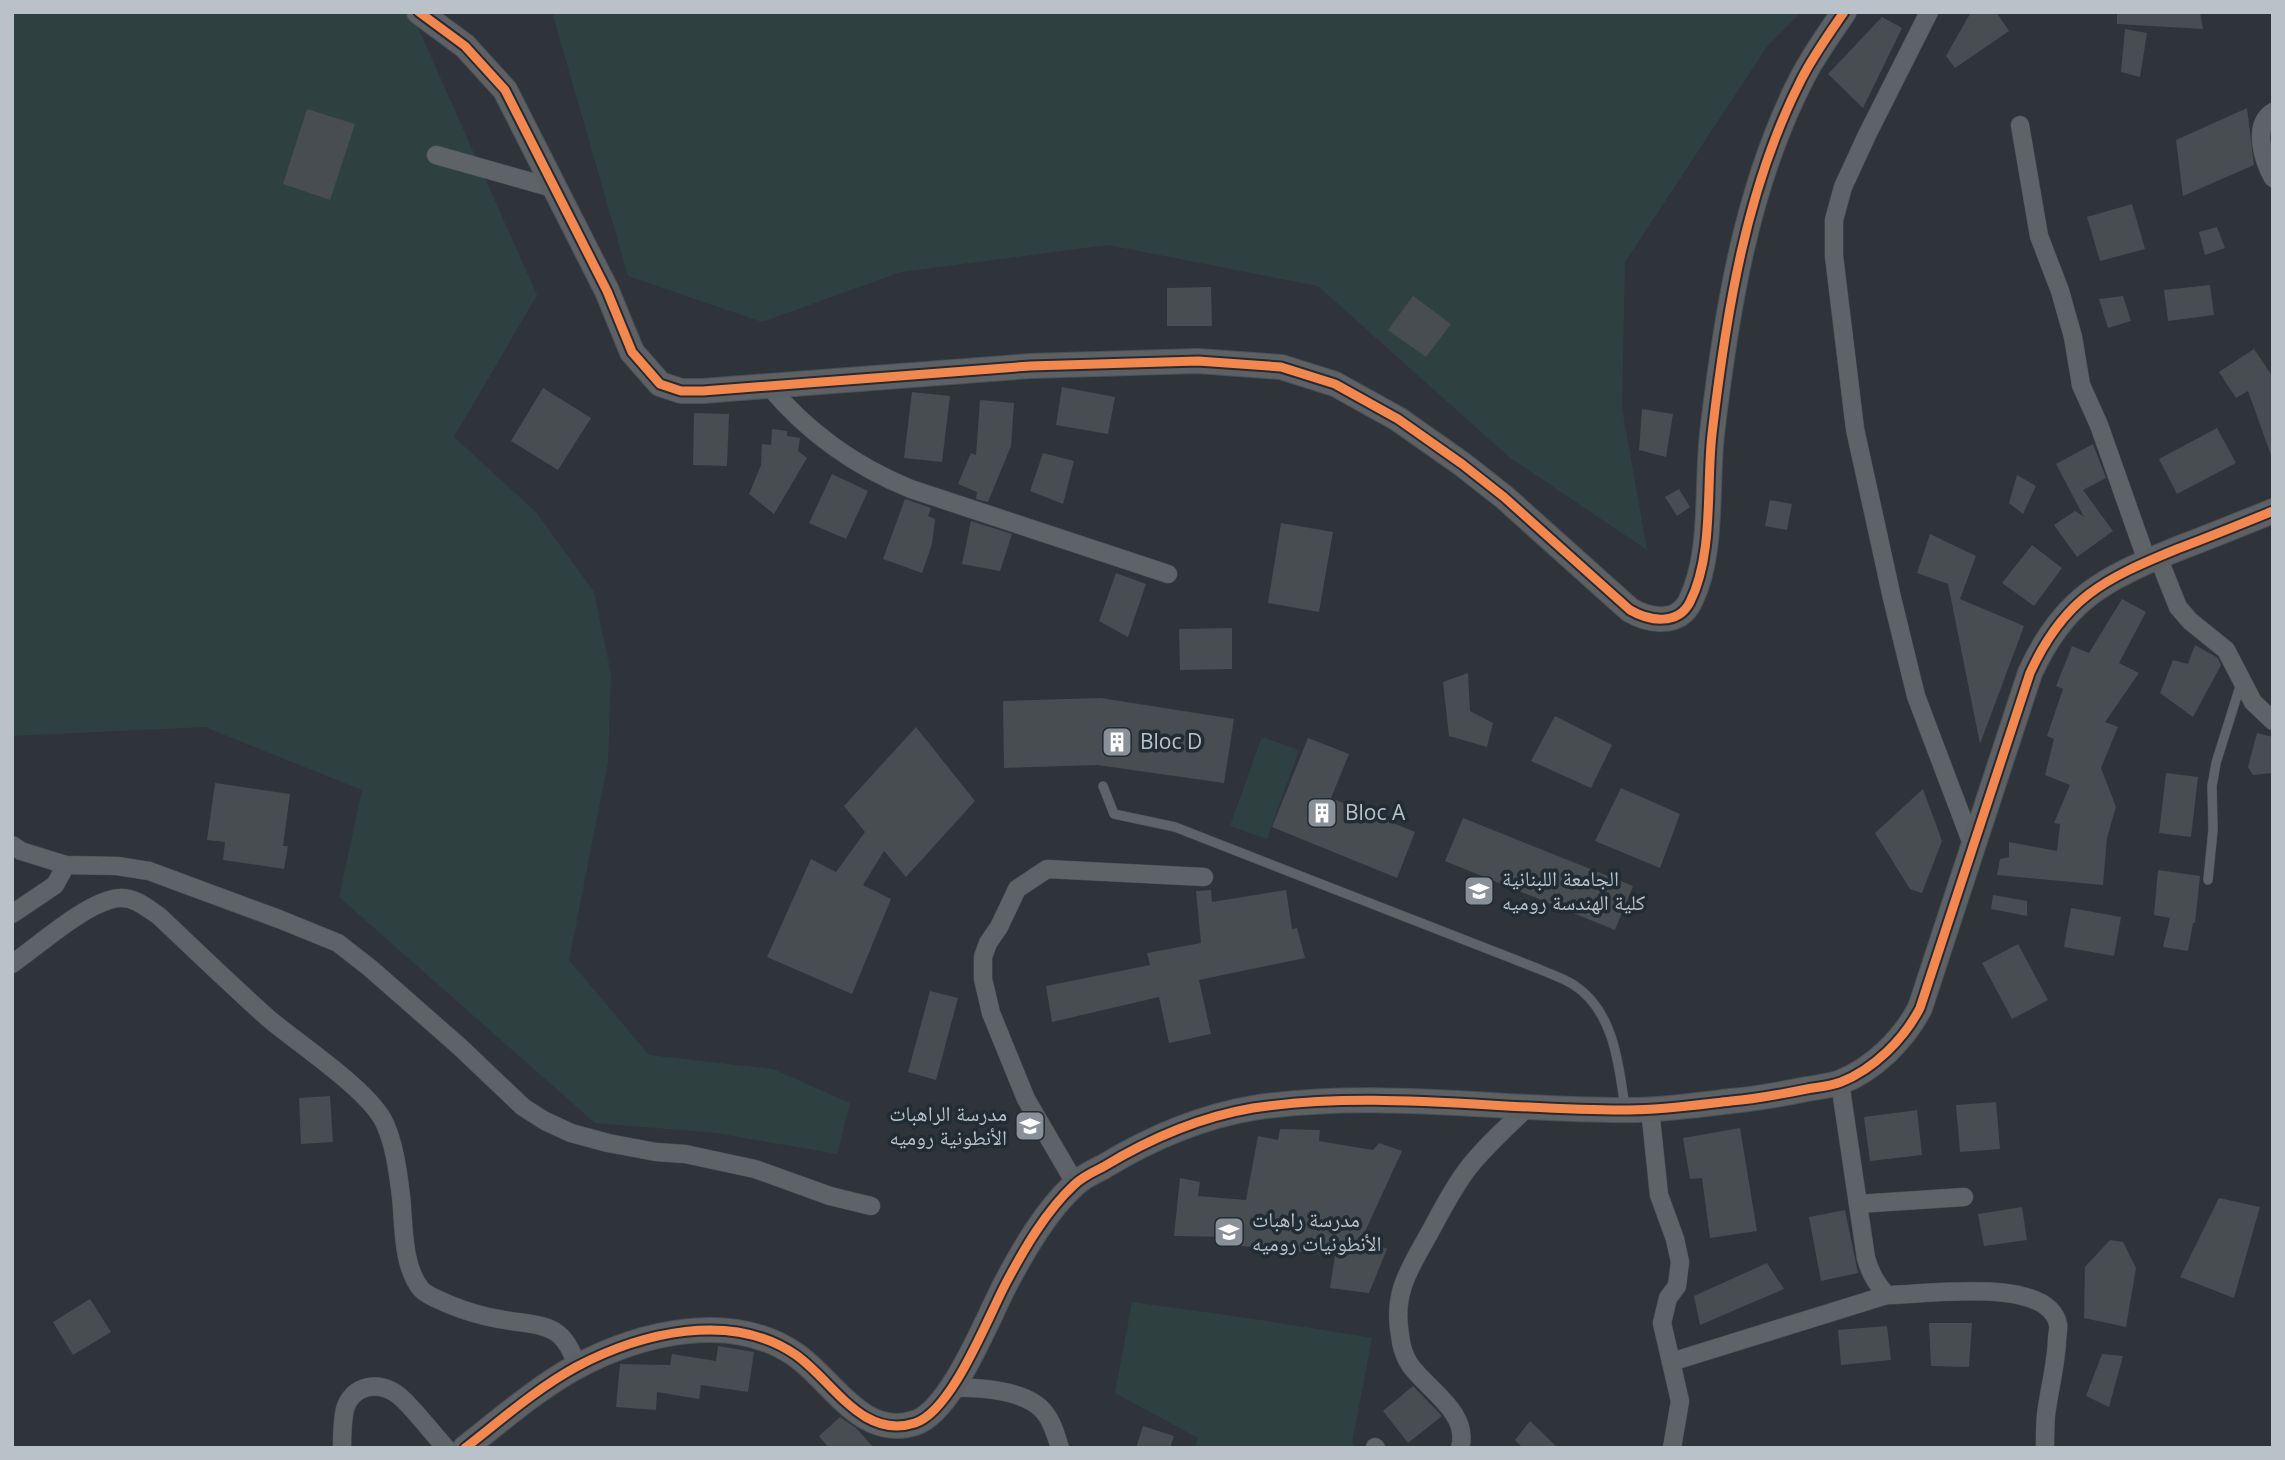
<svg xmlns="http://www.w3.org/2000/svg" width="2285" height="1460" viewBox="0 0 2285 1460" font-family="'Open Sans','Noto Naskh Arabic',sans-serif">
	<style>
		.green { fill: #2e4140 }
		.building { fill: #474d51 }
		.lines { fill: none; stroke-linecap: round; stroke-linejoin: round }
		.lane-casing { stroke: #4c5054; stroke-width: 10 }
		.street-casing { stroke: #4c5054; stroke-width: 19 }
		.secondary-casing { stroke: #4c5054; stroke-width: 26 }
		.lane { stroke: #5e6368; stroke-width: 9 }
		.street { stroke: #5e6368; stroke-width: 18 }
		.secondary { stroke: #5c6166; stroke-width: 24 }
		.cycleway-casing { stroke: #222c34; stroke-width: 13 }
		.cycleway { stroke: #f5874c; stroke-width: 9 }
		.labels { text-anchor: middle; stroke-width: 7; stroke-linejoin: round; paint-order: stroke }
		.poi-label { font-size: 21px; fill: #bac2c9; stroke: #222c34; text-anchor: start }
	</style>
	<rect width="100%" height="100%" fill="#2e343a"/>
	<g class="green">
		<polygon points="12,12 411,12 537,295 454,437 536,512 594,592 611,674 608,762 569,960 649,1055 773,1069 850,1103 837,1154 716,1133 595,1123 339,897 362,790 205,727 12,736"/>
		<polygon points="552,12 1801,12 1768,45 1625,262 1622,408 1647,550 1509,457 1318,286 1108,245 901,272 762,322 628,276"/>
		<polygon points="1262,737 1299,750 1267,839 1230,826"/>
		<polygon points="1132,1302 1254,1319 1372,1338 1352,1443 1356,1448 1195,1448 1198,1438 1115,1393"/>
	</g>
	<g class="building">
		<polygon points="1971,12 1996,12 2009,31 1955,68 1946,56"/>
		<polygon points="2117,12 2200,12 2203,29 2117,24"/>
		<polygon points="1882,17 1902,28 1863,108 1828,74"/>
		<polygon points="2125,29 2147,33 2140,77 2121,72"/>
		<polygon points="2247,108 2254,165 2183,196 2176,140"/>
		<polygon points="307,109 355,124 330,200 283,184"/>
		<polygon points="2132,204 2145,249 2100,261 2087,217"/>
		<polygon points="2217,227 2225,248 2205,255 2199,232"/>
		<polygon points="2210,285 2214,315 2168,321 2164,290"/>
		<polygon points="1211,287 1212,326 1167,326 1167,288"/>
		<polygon points="1413,296 1451,324 1426,357 1388,330"/>
		<polygon points="2123,296 2131,321 2108,328 2099,299"/>
		<polygon points="2254,349 2273,377 2273,455 2271,455 2248,391 2236,398 2219,372"/>
		<polygon points="1062,387 1115,397 1108,434 1056,425"/>
		<polygon points="543,388 591,418 558,470 511,441"/>
		<polygon points="912,392 950,396 942,462 904,458"/>
		<polygon points="980,400 1014,403 1011,446 988,502 976,499 977,492 958,484 971,453 976,455"/>
		<polygon points="1642,409 1673,414 1666,457 1639,450"/>
		<polygon points="694,413 729,414 727,466 693,465"/>
		<polygon points="2217,428 2236,463 2177,494 2159,459"/>
		<polygon points="772,429 787,431 787,436 800,438 798,451 807,458 774,514 749,494 761,465 762,444 771,445"/>
		<polygon points="2093,444 2106,478 2083,490 2113,531 2077,557 2054,525 2075,511 2084,517 2056,464"/>
		<polygon points="1043,453 1074,461 1063,504 1030,491"/>
		<polygon points="832,474 868,491 846,539 809,523"/>
		<polygon points="2017,475 2036,486 2023,514 2009,503"/>
		<polygon points="1679,489 1690,507 1677,516 1665,497"/>
		<polygon points="905,499 931,508 928,516 935,519 932,544 922,573 883,559"/>
		<polygon points="1770,500 1792,504 1787,530 1765,526"/>
		<polygon points="971,521 1012,534 1000,571 962,564"/>
		<polygon points="1281,523 1333,532 1319,612 1268,603"/>
		<polygon points="1930,534 1976,556 1960,599 2024,626 1980,744 1948,584 1917,573"/>
		<polygon points="2032,545 2062,568 2034,606 2002,583"/>
		<polygon points="1116,573 1146,584 1128,637 1099,621"/>
		<polygon points="2122,599 2146,612 2119,663 2139,673 2105,722 2118,727 2101,768 2116,807 2107,838 2103,885 1997,875 2000,859 2009,857 2009,842 2057,851 2060,824 2054,823 2070,785 2045,775 2054,739 2047,736 2063,689 2056,686 2072,646 2089,653"/>
		<polygon points="1232,628 1232,669 1180,670 1179,629"/>
		<polygon points="2195,645 2218,658 2221,665 2193,717 2160,693 2173,660 2188,664"/>
		<polygon points="1468,673 1470,711 1493,723 1487,747 1449,736 1443,682"/>
		<polygon points="1101,698 1234,719 1224,783 1097,765 1004,768 1003,701"/>
		<polygon points="1555,716 1612,745 1591,788 1531,761"/>
		<polygon points="916,727 975,801 906,877 884,851 863,885 891,899 852,994 767,957 811,859 836,872 865,832 844,806"/>
		<polygon points="2257,733 2273,737 2273,773 2253,775 2248,767"/>
		<polygon points="1308,738 1349,754 1331,798 1415,832 1397,878 1272,827"/>
		<polygon points="2166,773 2198,777 2191,837 2159,833"/>
		<polygon points="215,783 290,794 283,846 288,846 284,869 223,860 225,842 207,840"/>
		<polygon points="1621,788 1680,814 1660,868 1595,841"/>
		<polygon points="1923,789 1942,841 1922,893 1910,889 1875,833"/>
		<polygon points="1463,818 1633,886 1615,930 1445,861"/>
		<polygon points="2158,870 2200,876 2195,923 2193,923 2188,951 2163,947 2170,918 2154,915"/>
		<polygon points="1211,890 1212,902 1286,890 1292,929 1297,928 1305,958 1199,980 1211,1034 1169,1043 1159,997 1052,1022 1046,986 1150,965 1147,953 1201,943 1196,891"/>
		<polygon points="1993,895 2027,901 2027,916 1991,909"/>
		<polygon points="2071,908 2121,917 2114,956 2064,947"/>
		<polygon points="2018,944 2048,1000 2012,1019 1982,963"/>
		<polygon points="930,991 958,998 936,1080 908,1072"/>
		<polygon points="330,1096 333,1142 301,1144 299,1098"/>
		<polygon points="1996,1102 2000,1149 1960,1152 1956,1105"/>
		<polygon points="1917,1110 1922,1155 1870,1161 1864,1117"/>
		<polygon points="1740,1128 1757,1231 1710,1238 1702,1178 1690,1179 1683,1138"/>
		<polygon points="1280,1129 1320,1130 1319,1141 1373,1150 1379,1143 1402,1151 1363,1236 1387,1249 1369,1293 1330,1288 1335,1255 1231,1245 1233,1237 1174,1236 1180,1178 1200,1182 1198,1196 1246,1200 1258,1136 1278,1140"/>
		<polygon points="2219,1198 2260,1207 2234,1298 2180,1277"/>
		<polygon points="2022,1207 2027,1240 1984,1246 1978,1214"/>
		<polygon points="1845,1210 1858,1273 1821,1281 1809,1217"/>
		<polygon points="2110,1240 2123,1242 2136,1268 2126,1327 2084,1318 2085,1267"/>
		<polygon points="1767,1263 1784,1289 1700,1325 1694,1296"/>
		<polygon points="90,1299 111,1332 73,1355 53,1322"/>
		<polygon points="1929,1323 1972,1323 1969,1367 1931,1366"/>
		<polygon points="1887,1326 1891,1360 1841,1365 1838,1330"/>
		<polygon points="718,1346 754,1352 748,1392 701,1385 699,1399 657,1392 656,1410 616,1407 620,1364 670,1365 672,1354 716,1361"/>
		<polygon points="2102,1354 2123,1356 2109,1407 2086,1396"/>
		<polygon points="1413,1386 1442,1416 1408,1443 1383,1411"/>
		<polygon points="840,1417 856,1428 874,1448 829,1448 819,1436"/>
		<polygon points="1530,1421 1558,1448 1523,1448 1515,1440"/>
		<polygon points="1143,1426 1174,1436 1170,1448 1136,1448"/>
	</g>
	<g class="lines">
		<g class="lane-casing">
			<g id="lane">
				<path d="M 1103,786 L 1114,814 L 1175,827 L 1539,969 C 1550,974 1563,978 1574,985 C 1614,1011 1619,1065 1625,1108"/>
				<polyline points="2208,880 2213,830 2212,786 2216,763 2242,680"/>
			</g>
		</g>
		<g class="street-casing">
			<g id="street">
				<polyline points="1929,12 1867,135 1843,187 1834,220 1834,256 1855,429 1892,598 1916,696 1972,844"/>
				<path d="M 2273,112 C 2252,125 2263,160 2273,178"/>
				<polyline points="2020,125 2039,236 2060,291 2073,337 2081,385 2099,425 2147,561"/>
				<polyline points="436,155 553,188"/>
				<path d="M 768,385 C 807,432 854,466 911,489 L 1168,574"/>
				<polyline points="2158,557 2178,607 2190,621 2226,650 2253,702 2273,721"/>
				<polyline points="12,845 21,851 66,865 117,866 149,871 279,919 338,943 370,968 460,1047 523,1107 545,1121 571,1133 608,1143 656,1152 685,1154 755,1169 830,1196 871,1206"/>
				<polyline points="12,914 55,885 66,865"/>
				<path d="M 12,964 C 38,946 90,899 120,898 C 135,897 147,908 159,916 C 195,950 231,985 268,1018 C 297,1043 371,1091 385,1124 C 395,1146 398,1173 401,1196 C 404,1224 402,1266 421,1289 C 427,1296 440,1300 448,1304 C 465,1311 481,1316 499,1319 C 539,1327 563,1319 577,1367"/>
				<path d="M 1840,1083 L 1866,1258 C 1870,1273 1876,1284 1887,1295 C 1924,1295 2047,1275 2058,1324 C 2059,1329 2057,1336 2057,1340 C 2056,1366 2049,1390 2046,1415 C 2045,1426 2045,1437 2045,1448"/>
				<polyline points="1650,1109 1659,1195 1675,1239 1680,1262 1677,1286 1668,1298 1662,1323 1680,1401 1672,1448"/>
				<polyline points="1075,1183 1026,1099 991,1013 983,979 983,957 988,943 999,927 1017,889 1047,869 1204,877"/>
				<polyline points="1858,1204 1964,1197"/>
				<polyline points="1671,1362 1887,1295"/>
				<path d="M 953,1388 C 979,1387 1028,1390 1045,1413 C 1053,1423 1056,1436 1060,1448"/>
				<polyline points="1375,1447 1376,1448"/>
				<path d="M 342,1448 C 342,1435 342,1422 345,1409 C 352,1385 379,1380 398,1395 C 413,1407 432,1433 446,1448"/>
				<path d="M 1460,1448 C 1470,1413 1428,1390 1410,1365 C 1404,1356 1401,1346 1400,1335 C 1392,1291 1411,1267 1431,1230 C 1442,1210 1452,1190 1466,1171 C 1484,1147 1508,1126 1530,1105"/>
			</g>
		</g>
		<g class="secondary-casing">
			<g id="secondary">
				<path d="M 419,12 L 465,46 L 505,90 L 607,291 L 632,352 L 660,384 L 681,391 L 703,391 L 1030,366 L 1198,361 L 1281,367 L 1335,384 L 1398,419 L 1462,464 L 1504,497 L 1630,610 C 1649,621 1678,626 1690,602 C 1714,554 1706,487 1712,434 C 1726,314 1746,188 1801,80 C 1813,56 1829,34 1844,12"/>
				<path d="M 465,1448 C 501,1420 536,1389 576,1367 C 640,1333 731,1310 796,1355 C 833,1381 862,1440 915,1423 C 952,1411 987,1319 1006,1283 C 1024,1249 1046,1211 1074,1185 C 1082,1177 1093,1172 1103,1167 C 1149,1139 1200,1117 1253,1108 C 1378,1089 1504,1111 1629,1110 C 1663,1110 1697,1105 1731,1101 C 1757,1099 1782,1094 1807,1089 C 1818,1087 1831,1086 1841,1082 C 1874,1069 1904,1039 1920,1008 L 2030,673 C 2064,598 2104,579 2177,549 C 2209,537 2241,524 2273,511"/>
			</g>
		</g>
		<use href="#lane" class="lane"/>
		<use href="#street" class="street"/>
		<use href="#secondary" class="secondary"/>
		<g class="cycleway-casing">
			<g id="cycleway">
				<path d="M 419,12 L 465,46 L 505,90 L 607,291 L 632,352 L 660,384 L 681,391 L 703,391 L 1030,366 L 1198,361 L 1281,367 L 1335,384 L 1398,419 L 1462,464 L 1504,497 L 1630,610 C 1649,621 1678,626 1690,602 C 1714,554 1706,487 1712,434 C 1726,314 1746,188 1801,80 C 1813,56 1829,34 1844,12"/>
				<path d="M 465,1448 C 501,1420 536,1389 576,1367 C 640,1333 731,1310 796,1355 C 833,1381 862,1440 915,1423 C 952,1411 987,1319 1006,1283 C 1024,1249 1046,1211 1074,1185 C 1082,1177 1093,1172 1103,1167 C 1149,1139 1200,1117 1253,1108 C 1378,1089 1504,1111 1629,1110 C 1663,1110 1697,1105 1731,1101 C 1757,1099 1782,1094 1807,1089 C 1818,1087 1831,1086 1841,1082 C 1874,1069 1904,1039 1920,1008 L 2030,673 C 2064,598 2104,579 2177,549 C 2209,537 2241,524 2273,511"/>
			</g>
		</g>
		<use href="#cycleway" class="cycleway"/>
	</g>
	<defs>
		<g id="building-square" transform="scale(1.575)"><rect x="-9" y="-9" width="18" height="18" rx="4" fill="#899097" stroke="#222c34"/><path d="M-4-6H4V6H1V3H-1V6H-4ZM-2.5-4.3h1.7v1.8h-1.7ZM.8-4.3h1.7v1.8H.8ZM-2.5-1h1.7V.8h-1.7ZM.8-1h1.7V.8H.8Z" fill="#fff"/></g>
		<g id="university-square" transform="scale(1.575)"><rect x="-9" y="-9" width="18" height="18" rx="4" fill="#899097" stroke="#222c34"/><path d="M0-5L7-2L0 1L-7-2ZM-4 1L0 2.5L4 1V4Q0 6-4 4Z" fill="#fff"/></g>
		<g id="school-square" transform="scale(1.575)"><rect x="-9" y="-9" width="18" height="18" rx="4" fill="#899097" stroke="#222c34"/><path d="M0-5L7-2L0 1L-7-2ZM-4 1L0 2.5L4 1V4Q0 6-4 4Z" fill="#fff"/></g>
	</defs>
	<g fill-rule="evenodd">
		<use href="#building-square" x="1117" y="742"/>
		<use href="#building-square" x="1322" y="813"/>
		<use href="#university-square" x="1479" y="891"/>
		<use href="#school-square" x="1030" y="1126"/>
		<use href="#school-square" x="1229" y="1232"/>
	</g>
	<g class="labels">
		<g class="poi-label">
			<text x="1140" y="749">Bloc D</text>
			<text x="1345" y="820">Bloc A</text>
			<text x="1502" y="886">الجامعة اللبنانية<tspan x="1502" dy="24">كلية الهندسة روميه</tspan></text>
			<text x="1007" y="1121" text-anchor="end">مدرسة الراهبات<tspan x="1007" dy="24">الأنطونية روميه</tspan></text>
			<text x="1252" y="1227">مدرسة راهبات<tspan x="1252" dy="24">الأنطونيات روميه</tspan></text>
		</g>
	</g>
	<rect width="2285" height="1460" fill="none" stroke="#bac2c9" stroke-width="28"/>
</svg>
